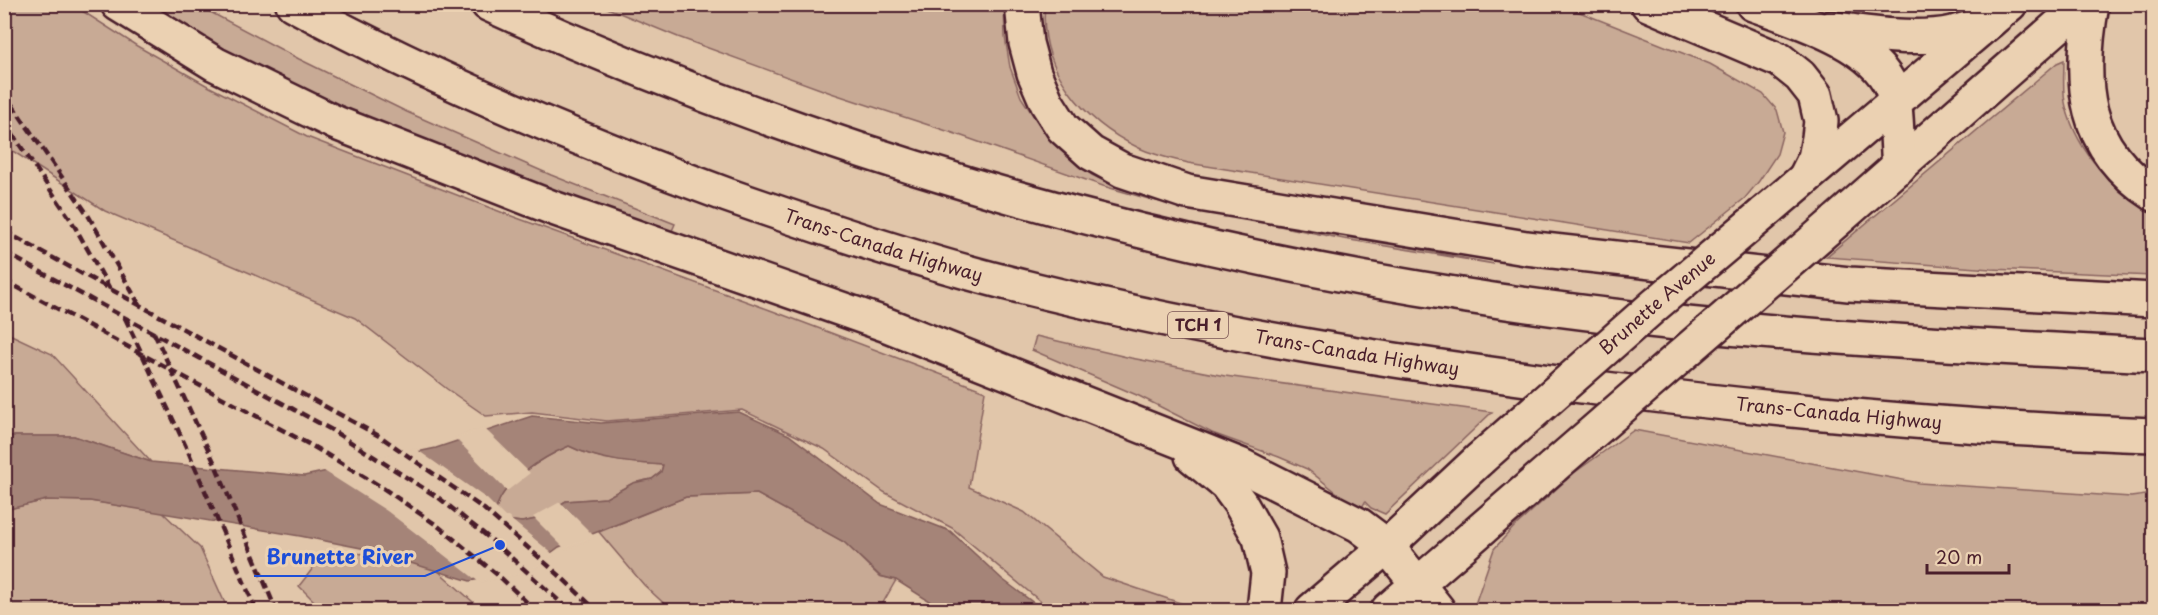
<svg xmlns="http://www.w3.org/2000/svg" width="2158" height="615" viewBox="0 0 2158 615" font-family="'Playpen Sans',sans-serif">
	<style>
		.green { fill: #c8aa95; stroke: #896460; stroke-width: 1.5 }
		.water { fill: #a58478; stroke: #815c59; stroke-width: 1.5; fill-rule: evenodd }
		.pier { fill: #e1c6aa }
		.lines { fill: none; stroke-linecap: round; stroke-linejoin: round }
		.primary-casing { stroke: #4a1f2b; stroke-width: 38 }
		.highway-casing { stroke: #4a1f2b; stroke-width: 38 }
		.primary { stroke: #ebd1b2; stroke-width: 33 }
		.highway { stroke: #ebd1b2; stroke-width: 33 }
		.rail { stroke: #4a1f2b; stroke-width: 4.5; stroke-dasharray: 9 4.5; stroke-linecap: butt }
		.primary-bridge-casing { stroke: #4a1f2b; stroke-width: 38; stroke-linecap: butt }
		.primary-bridge { stroke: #ebd1b2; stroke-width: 33 }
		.labels { text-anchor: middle; stroke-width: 6; stroke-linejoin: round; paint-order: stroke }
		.shield { fill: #ebd1b2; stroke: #7a5454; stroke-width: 1.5 }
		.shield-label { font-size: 16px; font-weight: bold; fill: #4a1f2b }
		.street-label { font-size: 18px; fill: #4a1f2b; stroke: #ebd1b2 }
		.leader { fill: none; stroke: #1d4ed8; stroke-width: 2 }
		.callout-dot { fill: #1d4ed8; stroke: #ebd1b2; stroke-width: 2 }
		.callout-label { font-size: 20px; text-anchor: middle; font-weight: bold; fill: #1d4ed8; stroke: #ebd1b2; stroke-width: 6; stroke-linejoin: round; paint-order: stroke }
	</style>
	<rect width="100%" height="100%" fill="#e1c6aa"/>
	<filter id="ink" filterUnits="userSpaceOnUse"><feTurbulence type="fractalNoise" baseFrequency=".0167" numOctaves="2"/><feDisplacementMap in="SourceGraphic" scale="12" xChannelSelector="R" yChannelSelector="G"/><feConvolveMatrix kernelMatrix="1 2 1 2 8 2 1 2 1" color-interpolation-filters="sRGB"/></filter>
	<g filter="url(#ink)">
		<g class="green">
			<polygon points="4,5 73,5 137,46 206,85 307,137 506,214 770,310 985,391 969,487 1024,512 1103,577 1201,610 1051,610 952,528 884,492 824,449 742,410 607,421 532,412 486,416 447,389 355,318 105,211 5,146"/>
			<path d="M 147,5 L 197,5 L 299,59 L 407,112 L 551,175 L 675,224 L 671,233 C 613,214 557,191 500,170 C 439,147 378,124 318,98 C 259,72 201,39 147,5 Z"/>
			<polygon points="600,5 1004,5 1005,37 1010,67 1021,97 1042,129 1070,158 1092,175 1121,189 1177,202 1494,264 1344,239 1156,201 1103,186 959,135 831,93 678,37"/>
			<path d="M 1045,5 L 1562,5 L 1710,64 L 1763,94 L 1777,110 L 1783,132 L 1777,154 L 1759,181 L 1745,198 L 1689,243 L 1188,163 C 1172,159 1154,155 1139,148 C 1084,122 1038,69 1045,5 Z"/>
			<path d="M 2064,60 C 2064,76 2062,92 2066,107 C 2078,153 2113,190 2153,213 L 2153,276 L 1991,269 L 1826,257 L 2057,63 Z"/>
			<polygon points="5,332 52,354 151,462 74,436 5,436"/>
			<polygon points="1036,336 1131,358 1225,376 1492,412 1385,514 1371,508 1365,502 1360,511 1307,469 1279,457 1212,433 1139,396 1032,350"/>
			<polygon points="1634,430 1919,483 2131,497 2153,494 2153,610 1473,610 1494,549 1513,528 1574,473"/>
			<path d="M 569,446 C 597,460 632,463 663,465 L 661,472 L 652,479 L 633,483 L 606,498 L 566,501 L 536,519 L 522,522 L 504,520 L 496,512 C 498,484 545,456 569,446 Z"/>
			<polygon points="757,494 844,542 879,576 896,580 880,608 875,610 671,610 644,585 599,532 686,497"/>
			<polygon points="46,500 90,501 162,512 200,548 228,610 5,610 4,510"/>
			<polygon points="418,553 482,610 323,610 299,586 324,554"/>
		</g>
		<path class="water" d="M 739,412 L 789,435 L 880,504 L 950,531 L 1002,579 L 1043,610 L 943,610 L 896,580 L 880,576 L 844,542 L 757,494 L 686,497 L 559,547 L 529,569 L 470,581 L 361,548 L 300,536 L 90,501 L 46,500 L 5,510 L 4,436 L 74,436 L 151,462 L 304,476 L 436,448 L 532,416 L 601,423 ZM 569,446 C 599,461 631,463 663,465 L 661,472 L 652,479 L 633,483 L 606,498 L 566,501 L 536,519 L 522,522 L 504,520 L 496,512 C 498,484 545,456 569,446 Z"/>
		<g class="pier">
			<polygon points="484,428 530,473 507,491 455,438"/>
			<polygon points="416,449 487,499 505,517 508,517 554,555 530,572 479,582 387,511 321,469"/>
			<polygon points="560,502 595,537 565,549 533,517"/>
		</g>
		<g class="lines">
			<g class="primary-casing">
				<g id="primary">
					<polyline points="1763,214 2010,4"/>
					<polyline points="1835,222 2083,4"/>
					<polyline points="1312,610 1387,546 1480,459"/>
					<polyline points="1388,610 1553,467"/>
				</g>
			</g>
			<g class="highway-casing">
				<g id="highway">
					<polyline points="118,4 215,64 336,123 553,208 887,325 1240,465 1359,525 1387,546 1438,610"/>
					<path id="s1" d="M 293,4 C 432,79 579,141 727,195 C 818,227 910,258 1004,282 C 1204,333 1409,365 1613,390 C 1793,412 1973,429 2154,435"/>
					<path d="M 488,4 C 798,146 1130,244 1467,296 C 1694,332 1924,344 2154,355"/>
					<polyline points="1024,4 1023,14 1026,43 1034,73 1047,103 1063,128 1091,153 1122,170 1187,192 1526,248 1849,284 2154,300"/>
					<polyline points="1648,4 1780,60 1800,76 1815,95 1821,121 1819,138 1815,158 1805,178"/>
					<path d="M 1753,4 C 1796,20 1874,43 1892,89 C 1897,103 1897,149 1899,167"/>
					<path d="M 2092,4 C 2078,82 2082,148 2154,194"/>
					<path d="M 1831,28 C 1869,34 1916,41 1953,33 C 1965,30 1977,26 1989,22"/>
					<polyline points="1192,456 1226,484 1240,503 1260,538 1268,573 1264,610"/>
				</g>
			</g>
			<use href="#primary" class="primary"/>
			<use href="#highway" class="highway"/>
			<g class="rail">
				<polyline points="4,93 88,215 139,304"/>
				<polyline points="4,122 71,220 110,289"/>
				<polyline points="4,231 381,437 484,509 559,575 596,610"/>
				<polyline points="4,252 330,429 439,498 493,541 569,610"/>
				<polyline points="4,280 314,447 380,486 438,526 500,577 535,610"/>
				<polyline points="125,318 188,451 256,610"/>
				<polyline points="154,333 215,464 276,610"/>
			</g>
			<g class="primary-bridge-casing">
				<g id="primary-bridge">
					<path id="s2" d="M 1480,459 L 1655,305 L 1763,214"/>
					<polyline points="1553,467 1835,222"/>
				</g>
			</g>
			<use href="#primary-bridge" class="primary-bridge"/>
		</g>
	</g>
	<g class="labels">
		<rect class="shield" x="1168" y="312" width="60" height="26" rx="4.5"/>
		<g class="shield-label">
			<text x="1198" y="331">TCH 1</text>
		</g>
		<g class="street-label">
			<text dy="6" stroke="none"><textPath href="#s1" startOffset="639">Trans-Canada Highway</textPath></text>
			<text dy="6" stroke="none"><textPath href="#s2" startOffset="236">Brunette Avenue</textPath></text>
			<text dy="6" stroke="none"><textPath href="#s1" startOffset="1125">Trans-Canada Highway</textPath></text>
			<text dy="6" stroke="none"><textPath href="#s1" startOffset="1611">Trans-Canada Highway</textPath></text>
		</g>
	</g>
	<path class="leader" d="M500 545L425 576H254"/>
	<circle class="callout-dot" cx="500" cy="545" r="6"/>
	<g class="callout-label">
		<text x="340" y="564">Brunette River</text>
	</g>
	<rect width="2158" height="615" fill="none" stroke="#ebd1b2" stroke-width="24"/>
	<rect x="12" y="12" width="2134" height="591" fill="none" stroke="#4a1f2b" stroke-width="2" filter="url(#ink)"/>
	<path d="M1927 564v9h82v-9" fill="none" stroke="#4a1f2b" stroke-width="3"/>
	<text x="1936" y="564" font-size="18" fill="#4a1f2b" stroke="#ebd1b2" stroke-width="4.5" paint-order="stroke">20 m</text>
</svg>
